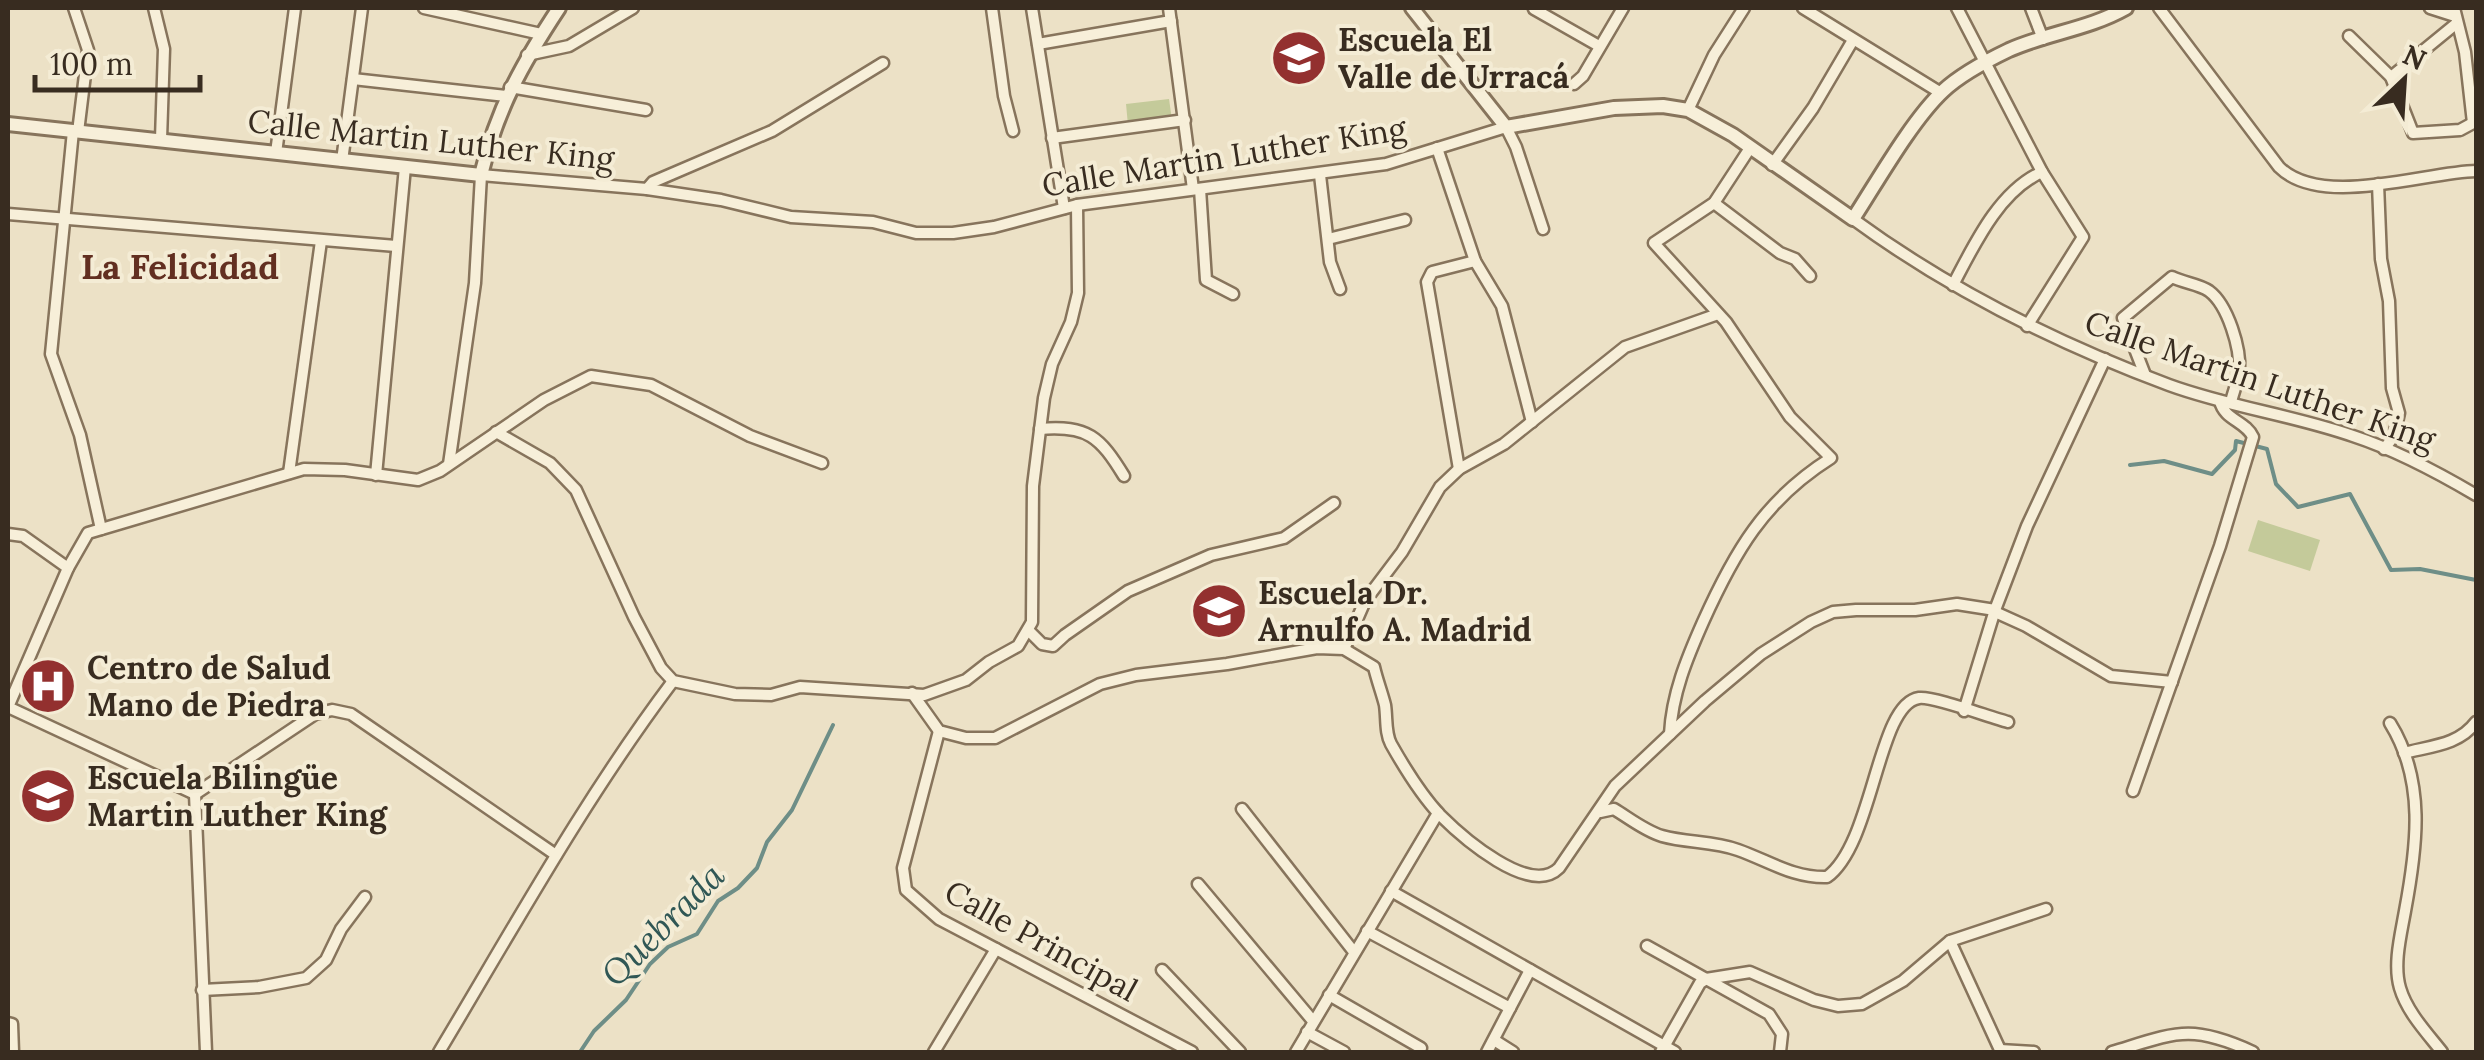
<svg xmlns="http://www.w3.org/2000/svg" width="2484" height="1060" viewBox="0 0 2484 1060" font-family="Lora,serif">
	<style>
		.green { fill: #c4ca9a }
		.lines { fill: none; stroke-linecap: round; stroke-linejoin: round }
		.stream { stroke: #6e8e87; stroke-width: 4 }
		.minor-casing { stroke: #87745c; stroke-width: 15 }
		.tertiary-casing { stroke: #87745c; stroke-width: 18 }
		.minor { stroke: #f7efd9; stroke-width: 10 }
		.tertiary { stroke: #f7efd9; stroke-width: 12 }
		.labels { text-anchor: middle; stroke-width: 8; stroke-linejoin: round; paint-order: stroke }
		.poi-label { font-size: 32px; font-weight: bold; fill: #382c20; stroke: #f4ecd5; text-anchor: start }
		.street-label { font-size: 32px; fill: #382c20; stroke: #f4ecd5 }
		.neighbourhood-label { font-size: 35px; font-weight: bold; fill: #622f21; stroke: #f4ecd5 }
		.water-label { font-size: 35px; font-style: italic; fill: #305755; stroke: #f4ecd5 }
	</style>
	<rect width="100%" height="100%" fill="#ece1c6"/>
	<g class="green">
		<polygon points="1169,99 1172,120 1128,125 1126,104"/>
		<polygon points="2258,520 2320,540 2310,571 2248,551"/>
	</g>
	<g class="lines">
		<g class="stream">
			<polyline points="2130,465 2164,461 2212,474 2235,450 2236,441 2267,449 2276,484 2298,507 2350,494 2391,570 2420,569 2476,580"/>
			<polyline points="580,1052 594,1031 626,1000 650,964 668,947 697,934 718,901 738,888 757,868 767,842 792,810 833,725"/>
		</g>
		<g class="minor-casing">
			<g id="minor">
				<polyline points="74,8 88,50 78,132"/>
				<polyline points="154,8 164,49 161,139"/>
				<polyline points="424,8 541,34"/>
				<polyline points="992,8 1004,96 1013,131"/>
				<polyline points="1032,8 1064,208"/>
				<polyline points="1169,8 1193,189"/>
				<polyline points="1803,8 1941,93"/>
				<polyline points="1957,8 2042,172 2083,237 2027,326"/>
				<polyline points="2031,8 2043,39"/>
				<path d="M 2159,8 L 2279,167 C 2321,209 2425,172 2476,171"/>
				<polyline points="2430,8 2455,16"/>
				<polyline points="2454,8 2465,52 2473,123 2476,123"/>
				<polyline points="1534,9 1599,46"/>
				<polyline points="2349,36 2391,77 2413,133 2460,130 2473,123"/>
				<polyline points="1038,44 1171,21"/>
				<polyline points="527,55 569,46 633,8"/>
				<polyline points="2391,77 2457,23"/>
				<polyline points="353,79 506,96"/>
				<polyline points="1574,84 1583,76 1623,8"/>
				<polyline points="510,87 646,110"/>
				<polyline points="1688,110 1714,55 1744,8"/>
				<polyline points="73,131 51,354 80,435 101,529"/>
				<polyline points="1052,138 1185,120"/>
				<polyline points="1437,148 1475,261 1502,306 1532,422"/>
				<polyline points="276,153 295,8"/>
				<polyline points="342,161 362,8"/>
				<polyline points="1772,165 1813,108 1853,40"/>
				<polyline points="1320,175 1330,262 1340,289"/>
				<polyline points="2378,184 2381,259 2389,301 2392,388 2399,413 2394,436 2384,449"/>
				<polyline points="647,189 653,182 772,131 883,63"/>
				<polyline points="1200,189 1206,280 1233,294"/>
				<polyline points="1714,203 1780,253 1795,259 1810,276"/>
				<polyline points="8,214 396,246"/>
				<path d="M 1853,219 C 1950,290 2056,343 2169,385 C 2229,407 2293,415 2353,436 C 2396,450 2437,472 2476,495"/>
				<polyline points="1328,239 1405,220"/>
				<path d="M 1953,285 C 1974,245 1999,191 2042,172"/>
				<path d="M 2145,375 L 2123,318 L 2172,277 C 2184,283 2199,284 2209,291 C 2228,305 2241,349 2239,371 C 2238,381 2233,393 2231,402"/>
				<path d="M 1040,429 C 1088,425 1100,437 1124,476"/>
				<polyline points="496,432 550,463 576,490 634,617 661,668 673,681 735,694 771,695 800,687 924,695 966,680 989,662 1018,646 1032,622 1033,486 1044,398 1052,364 1071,322 1078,293 1077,205"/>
				<polyline points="449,464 475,283 481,175 647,189 721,200 791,217 873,222 916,233 953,233 994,227 1077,205 1386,164 1506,127 1516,147 1543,229"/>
				<polyline points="1459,469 1427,282 1432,272 1475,261"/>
				<polyline points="289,473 321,241"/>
				<polyline points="376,475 405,167"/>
				<polyline points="8,534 23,536 68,568"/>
				<polyline points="1995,612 2026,626 2111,676 2172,682"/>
				<polyline points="1028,630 1042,644 1053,646 1065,635 1128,591 1211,555 1284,538 1334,503"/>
				<polyline points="1344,649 1365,601 1402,552 1440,487 1459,469 1504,444 1625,347 1718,314"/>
				<path d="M 912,693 L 939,731 L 966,738 L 995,738 L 1100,684 L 1136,675 L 1227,664 L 1317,648 L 1344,649 L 1374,667 C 1377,680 1382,693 1385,705 C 1387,718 1385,733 1391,744 C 1404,767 1422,796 1440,815 C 1462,837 1530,897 1559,868 L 1615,786 L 1705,701 L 1761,654 L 1811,622 L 1833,612 L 1856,610 L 1915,610 L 1957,604 L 1995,610"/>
				<polyline points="1964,711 1995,610 2027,526 2105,359"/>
				<path d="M 2390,723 C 2426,781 2417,847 2405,911 C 2401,934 2393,964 2400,988 C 2407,1012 2427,1033 2442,1052"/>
				<polyline points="939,731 903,868 906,890 939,919 1192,1052"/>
				<path d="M 1670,734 C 1672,694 1687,658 1703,622 C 1734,553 1764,500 1831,458 L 1790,417 L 1726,322 L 1654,243 L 1714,203 L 1750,148"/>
				<path d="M 2404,753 C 2431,746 2459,745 2476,722"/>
				<path d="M 2133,791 L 2220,546 L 2253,437 C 2246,421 2224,420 2220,401"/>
				<polyline points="195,794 8,707 68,568 88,533 304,469 345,470 418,480 440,471 544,400 591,376 651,385 750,436 822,463"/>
				<polyline points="195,794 315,714 332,710 351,714 556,855"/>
				<polyline points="195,794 206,1052"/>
				<polyline points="1242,809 1354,952"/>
				<path d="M 1600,812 L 1614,809 C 1629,818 1645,831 1662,836 C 1687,843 1713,841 1738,850 C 1769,861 1793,878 1827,877 C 1874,843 1877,704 1919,698 C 1933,696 1989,717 2008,722"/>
				<polyline points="1198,884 1313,1021"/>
				<polyline points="1391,891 1675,1052"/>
				<polyline points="1367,931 1510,1008 1530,970"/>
				<polyline points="1950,941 2001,1052"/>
				<polyline points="1647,946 1769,1014 1782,1034 1780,1052"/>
				<polyline points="1162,970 1240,1052"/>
				<polyline points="202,990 259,987 306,978 326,960 341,929 365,897"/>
				<polyline points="1329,995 1421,1048"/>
				<polyline points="8,1023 12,1024 13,1052"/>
				<polyline points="1307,1032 1344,1052"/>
				<polyline points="1494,1040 1513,1052"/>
				<polyline points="2000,1050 2034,1052"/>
				<path d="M 439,1052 C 514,927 585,798 673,681"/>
				<polyline points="934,1052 996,949"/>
				<polyline points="1296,1052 1438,813"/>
				<polyline points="1487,1052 1510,1008"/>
				<polyline points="1661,1052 1700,983 1706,979 1750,972 1814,1000 1838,1006 1862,1004 1903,981 1950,941 2046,909"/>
				<path d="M 2112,1052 C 2175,1033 2190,1023 2253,1052"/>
			</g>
		</g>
		<g class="tertiary-casing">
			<g id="tertiary">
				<path d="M 1412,8 L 1506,127 L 1614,108 L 1663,106 L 1688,110 L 1733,135 L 1853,219 C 1877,182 1912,120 1943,91 C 1961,74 1986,61 2009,50 C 2047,33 2089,29 2126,8"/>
				<path d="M 8,124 L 481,175 C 497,109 522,64 559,8"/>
			</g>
		</g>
		<use href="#minor" class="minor"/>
		<use href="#tertiary" class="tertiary"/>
	</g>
	<defs>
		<g id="school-disc" transform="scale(2.875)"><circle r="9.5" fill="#93302f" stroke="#f4ecd5"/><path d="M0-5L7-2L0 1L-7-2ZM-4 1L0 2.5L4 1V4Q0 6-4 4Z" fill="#fff"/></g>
		<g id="hospital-disc" transform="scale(2.875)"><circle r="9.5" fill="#93302f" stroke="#f4ecd5"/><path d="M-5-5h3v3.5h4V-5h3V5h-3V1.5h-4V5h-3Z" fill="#fff"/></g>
	</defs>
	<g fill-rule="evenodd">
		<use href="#school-disc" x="1299" y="58"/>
		<use href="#school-disc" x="1219" y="611"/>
		<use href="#hospital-disc" x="48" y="686"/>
		<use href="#school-disc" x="48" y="796"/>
	</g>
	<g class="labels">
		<g class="poi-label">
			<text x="1338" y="51">Escuela El<tspan x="1338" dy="37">Valle de Urracá</tspan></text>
			<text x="1258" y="604">Escuela Dr.<tspan x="1258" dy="37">Arnulfo A. Madrid</tspan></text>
			<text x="87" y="679">Centro de Salud<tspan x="87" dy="37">Mano de Piedra</tspan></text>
			<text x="87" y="789">Escuela Bilingüe<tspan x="87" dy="37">Martin Luther King</tspan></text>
		</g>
		<g class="street-label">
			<text transform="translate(431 140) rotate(6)" y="11">Calle Martin Luther King</text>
			<text transform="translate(1224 157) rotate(-9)" y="11">Calle Martin Luther King</text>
			<text transform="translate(2260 381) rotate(19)" y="11">Calle Martin Luther King</text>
			<text transform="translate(1041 941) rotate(29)" y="11">Calle Principal</text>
		</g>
		<g class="neighbourhood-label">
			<text x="180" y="279">La Felicidad</text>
		</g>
		<g class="water-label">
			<text transform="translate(663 925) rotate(-45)" y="12">Quebrada</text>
		</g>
	</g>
	<rect width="2484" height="1060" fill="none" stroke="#382c20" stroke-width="20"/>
	<g transform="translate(2404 80) rotate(25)" stroke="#f4ecd5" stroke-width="8" paint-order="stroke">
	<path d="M0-8L18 38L0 25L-18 38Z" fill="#382c20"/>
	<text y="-15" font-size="28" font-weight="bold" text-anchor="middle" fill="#382c20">N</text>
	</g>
	<path d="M35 75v15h165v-15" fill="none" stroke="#382c20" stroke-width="5"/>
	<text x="50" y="75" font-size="30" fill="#382c20" stroke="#f4ecd5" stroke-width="8" paint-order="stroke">100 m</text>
</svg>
